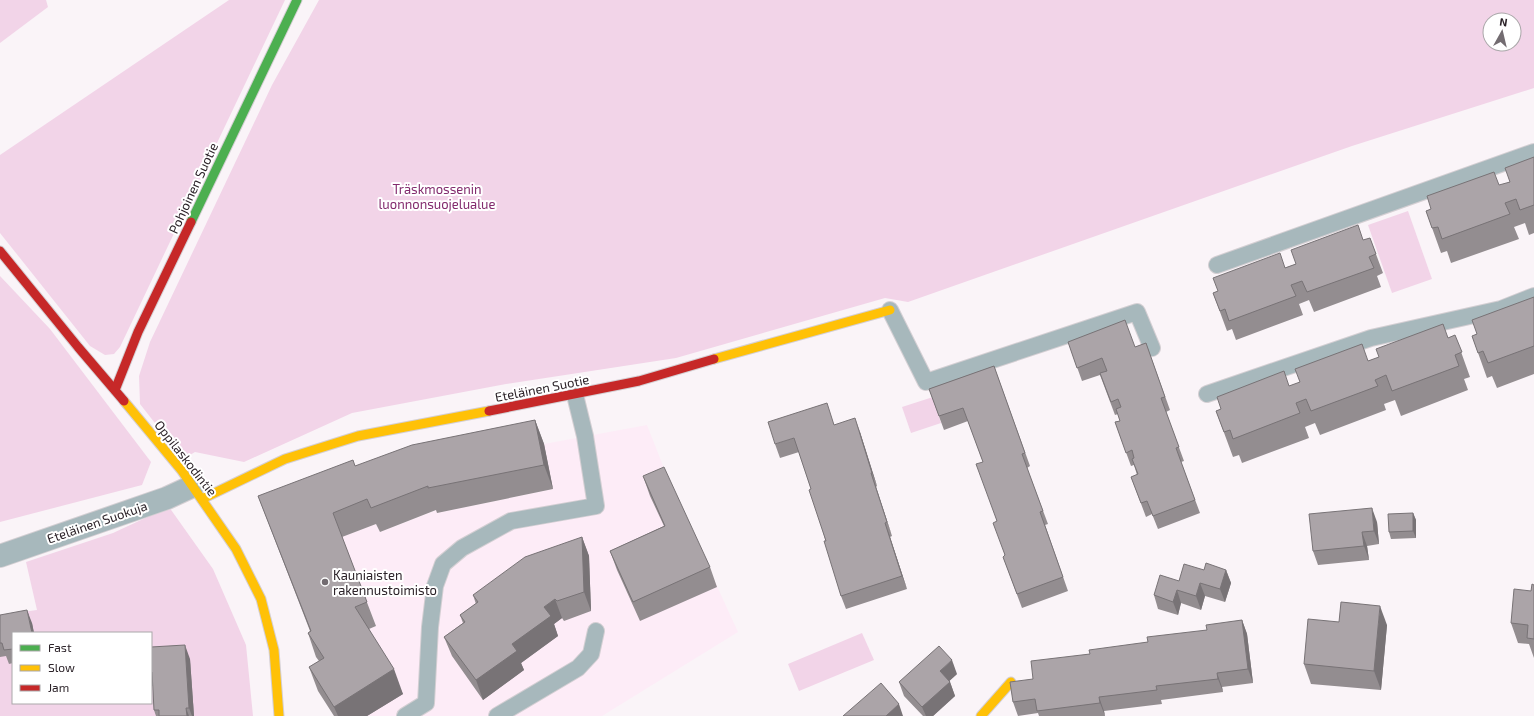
<svg xmlns="http://www.w3.org/2000/svg" width="1534" height="716" viewBox="0 0 1534 716" font-family="'Exo 2',sans-serif">
	<style>
		.built { fill: #fdecf7 }
		.green { fill: #f2d4e8; fill-rule: evenodd }
		.lines { fill: none; stroke-linecap: round; stroke-linejoin: round }
		.lane-casing { stroke: #d4cfd3; stroke-width: 18 }
		.street-casing { stroke: #d4cfd3; stroke-width: 24 }
		.fast-casing { stroke: #d4cfd3; stroke-width: 11 }
		.slow-casing { stroke: #d4cfd3; stroke-width: 11 }
		.jam-casing { stroke: #d4cfd3; stroke-width: 11 }
		.lane { stroke: #a7b8bc; stroke-width: 16 }
		.street { stroke: #a7b8bc; stroke-width: 22 }
		.fast { stroke: #4caf50; stroke-width: 9 }
		.slow { stroke: #ffc107; stroke-width: 9 }
		.jam { stroke: #c62828; stroke-width: 9 }
		.wall { fill: #938d90 }
		.shaded-wall { fill: #787376 }
		.building { fill: #aba4a8; stroke: #787376 }
		.poi-dot { fill: #736c71; stroke: #fff; stroke-width: 1.5 }
		.labels { text-anchor: middle; stroke-width: 4; stroke-linejoin: round; paint-order: stroke }
		.street-label { font-size: 13px; fill: #2b2228; stroke: #fff }
		.park-label { font-size: 13px; fill: #822a6d; stroke: #fff }
		.poi-label { font-size: 13px; fill: #2b2228; stroke: #fff; text-anchor: start }
	</style>
	<rect width="100%" height="100%" fill="#faf4f8"/>
	<polygon class="built" points="647,425 671,486 738,632 602,716 367,716 364,631 376,626 341,537 376,524 380,532 437,510 437,513 553,489 544,444"/>
	<g class="green">
		<polygon points="0,0 46,0 48,7 0,43"/>
		<polygon points="229,0 285,0 120,347 114,354 105,355 90,346 0,233 0,155"/>
		<path d="M 319,0 L 1534,0 L 1534,88 L 1352,146 L 908,302 L 885,298 L 676,358 L 506,384 L 352,413 L 244,462 L 195,452 L 183,459 L 140,404 L 139,376 L 150,342 L 272,85 ZM 1490,20 L 1514,20 L 1514,44 L 1490,44 Z"/>
		<polygon points="1408,211 1432,279 1392,293 1368,225"/>
		<polygon points="0,276 50,329 151,462 142,485 0,522"/>
		<polygon points="933,397 941,423 911,433 902,407"/>
		<path d="M 169,507 L 213,569 L 246,645 L 253,716 L 0,716 L 0,615 L 37,610 L 26,562 L 113,533 ZM 13,633 L 151,633 L 151,703 L 13,703 Z"/>
		<polygon points="862,633 874,660 799,691 788,664"/>
	</g>
	<g class="lines">
		<g class="lane-casing">
			<g id="lane">
				<polyline points="1217,265 1534,152"/>
				<polyline points="890,310 926,382 1137,312 1152,348"/>
				<polyline points="1207,394 1371,338 1501,309 1534,296"/>
				<polyline points="405,716 426,703 430,627 435,586 443,564 462,548 511,521 596,506 585,436 575,395"/>
				<polyline points="497,716 578,668 591,654 596,631"/>
			</g>
		</g>
		<g class="street-casing">
			<polyline id="street" points="0,556 167,498 193,486"/>
		</g>
		<g class="fast-casing">
			<polyline id="fast" points="191,222 297,0"/>
		</g>
		<g class="slow-casing">
			<g id="slow">
				<polyline points="714,359 890,310"/>
				<polyline points="124,401 182,471 236,549 261,599 274,650 279,716"/>
				<polyline points="202,499 285,459 358,436 489,411"/>
				<polyline points="981,716 1011,682"/>
			</g>
		</g>
		<g class="jam-casing">
			<g id="jam">
				<polyline points="0,251 78,347 124,401"/>
				<polyline points="115,390 138,332 191,222"/>
				<polyline points="489,411 639,381 714,359"/>
			</g>
		</g>
		<use href="#lane" class="lane"/>
		<use href="#street" class="street"/>
		<use href="#fast" class="fast"/>
		<use href="#slow" class="slow"/>
		<use href="#jam" class="jam"/>
	</g>
	<g class="wall">
		<polygon points="1534,157 1534,233 1529,235 1525,223 1514,227 1519,239 1451,263 1447,251 1441,253 1426,211 1510,182"/>
		<polygon points="1370,238 1383,273 1377,276 1381,287 1314,312 1309,300 1299,304 1303,315 1236,340 1232,329 1227,331 1213,293"/>
		<polygon points="1534,297 1534,374 1497,388 1492,376 1487,378 1472,336 1477,334"/>
		<polygon points="1455,335 1470,377 1464,379 1468,390 1401,416 1395,400 1384,404 1386,410 1320,435 1315,423 1305,427 1309,438 1242,463 1239,455 1233,457 1216,411 1289,386 1368,361 1448,338"/>
		<polygon points="1068,342 1135,347 1146,343 1170,410 1166,412 1184,461 1181,462 1200,513 1158,529 1152,514 1146,517 1131,477 1137,475 1134,465 1131,466 1115,422 1120,421 1118,414 1115,415 1100,375 1082,381"/>
		<polygon points="994,366 1030,466 1027,468 1048,524 1045,525 1068,591 1022,608 1003,557 1005,556 983,462 968,421 944,430 929,389"/>
		<polygon points="535,420 544,444 553,489 437,513 436,510 380,532 376,524 342,537 376,626 369,629 403,694 367,716 334,716 318,691 309,667 319,661 316,657 308,633 310,631 258,496 355,466"/>
		<polygon points="835,425 860,432 877,486 876,487 892,536 890,537 907,589 846,609 841,596 811,489 799,452 780,458 775,444"/>
		<polygon points="643,476 710,567 717,587 640,621 617,570 610,551 664,526 650,496"/>
		<polygon points="1413,513 1416,520 1416,538 1391,539 1389,532"/>
		<polygon points="1377,522 1379,544 1367,546 1369,560 1318,565 1313,551"/>
		<polygon points="582,537 589,556 591,611 564,621 562,618 554,624 558,636 521,663 524,670 483,700 452,656 444,637 463,623 460,615 476,604 473,595"/>
		<polygon points="1204,570 1226,570 1231,583 1225,602 1205,596 1201,610 1181,603 1178,615 1158,609 1154,595 1179,581"/>
		<polygon points="1534,585 1534,658 1529,644 1518,643 1511,623 1531,591"/>
		<polygon points="0,615 32,623 34,633 13,633 13,663 9,664 6,656 0,657"/>
		<polygon points="1242,620 1247,634 1253,683 1222,687 1223,692 1161,700 1162,704 1104,711 1105,716 1039,716 1038,713 1018,716 1013,702 1033,679 1090,654 1207,630"/>
		<polygon points="1339,622 1387,625 1381,690 1311,684 1304,664"/>
		<polygon points="151,647 190,659 194,716 156,716 154,710 153,686 151,686"/>
		<polygon points="957,674 949,681 950,682 955,696 933,716 923,716 904,696 899,682"/>
	</g>
	<g class="shaded-wall">
		<polygon points="855,418 860,432 877,486 872,473"/>
		<polygon points="535,420 544,444 553,489 544,465"/>
		<polygon points="871,473 876,487 892,536 887,522"/>
		<polygon points="1372,508 1377,522 1379,544 1374,531"/>
		<polygon points="1413,513 1416,520 1416,538 1413,531"/>
		<polygon points="885,523 890,537 907,589 902,576"/>
		<polygon points="1362,532 1367,546 1369,560 1364,546"/>
		<polygon points="582,537 589,556 591,611 584,592"/>
		<polygon points="1226,570 1231,583 1225,602 1220,589"/>
		<polygon points="1200,583 1205,596 1201,610 1196,596"/>
		<polygon points="1177,590 1181,603 1178,615 1173,602"/>
		<polygon points="555,599 562,618 554,624 558,636 521,663 524,670 483,700 476,680 512,644 544,607"/>
		<polygon points="1380,606 1387,625 1381,690 1374,671"/>
		<polygon points="27,610 32,623 34,633 32,633"/>
		<polygon points="1242,620 1247,634 1253,683 1248,669"/>
		<polygon points="185,645 190,659 194,716 192,716 189,708"/>
		<polygon points="952,660 957,674 945,685 940,671"/>
		<polygon points="394,669 403,694 367,716 338,716 334,707"/>
		<polygon points="1217,673 1222,687 1223,692 1218,679"/>
		<polygon points="950,682 955,696 933,716 926,716 922,707"/>
		<polygon points="1099,697 1104,711 1105,716 1100,703"/>
		<polygon points="899,704 903,716 885,716"/>
		<polygon points="186,708 189,716 187,716"/>
	</g>
	<g class="building">
		<polygon points="1534,157 1534,205 1520,210 1516,199 1505,203 1510,214 1442,239 1438,227 1432,228 1426,211 1431,209 1427,196 1494,172 1499,185 1510,182 1505,168"/>
		<polygon points="1358,225 1363,240 1370,238 1376,254 1369,257 1374,268 1307,292 1302,281 1291,285 1296,296 1229,321 1225,309 1220,311 1213,293 1218,291 1213,278 1280,253 1285,268 1296,264 1291,250"/>
		<polygon points="1534,297 1534,346 1488,363 1483,351 1478,353 1472,336 1477,334 1472,320"/>
		<polygon points="1125,320 1135,347 1146,343 1165,397 1161,398 1179,447 1176,448 1195,500 1153,516 1147,501 1141,503 1131,477 1138,474 1132,459 1134,458 1132,450 1126,453 1115,422 1120,421 1116,409 1121,407 1118,399 1111,402 1100,373 1107,371 1102,358 1077,368 1068,342"/>
		<polygon points="1443,324 1448,338 1455,335 1462,352 1455,355 1459,366 1392,391 1386,375 1375,380 1378,386 1311,411 1306,399 1296,403 1300,413 1233,439 1230,430 1224,432 1216,411 1221,409 1217,397 1284,371 1289,386 1300,382 1295,369 1362,344 1368,361 1379,357 1376,349"/>
		<polygon points="994,366 1025,453 1022,454 1043,511 1040,512 1063,577 1017,594 1003,557 1005,555 993,523 997,521 976,464 983,462 963,408 939,416 929,389"/>
		<polygon points="827,403 834,425 855,418 872,473 871,473 887,522 885,523 902,576 841,596 824,541 826,541 809,490 811,489 794,438 775,444 768,422"/>
		<polygon points="535,420 544,465 428,488 428,486 371,508 367,499 333,513 367,602 355,607 394,669 334,707 309,667 324,658 308,633 311,631 258,496 353,460 355,466 412,445"/>
		<polygon points="664,467 710,567 633,602 610,551 665,526 643,476"/>
		<polygon points="1372,508 1374,531 1362,532 1364,546 1313,551 1309,514"/>
		<polygon points="1413,513 1413,531 1389,532 1388,514"/>
		<polygon points="582,537 584,592 557,601 555,599 544,607 551,616 512,644 517,651 476,680 444,637 465,622 460,615 478,602 473,595 525,557"/>
		<polygon points="1206,563 1226,570 1220,589 1200,583 1196,596 1177,590 1173,602 1154,595 1160,575 1179,581 1184,564 1204,570"/>
		<polygon points="1532,584 1534,585 1534,639 1527,638 1528,625 1511,623 1514,589 1531,591"/>
		<polygon points="1341,602 1380,606 1374,671 1304,664 1308,619 1339,622"/>
		<polygon points="27,610 32,633 13,633 13,649 4,650 2,643 0,643 0,615"/>
		<polygon points="1242,620 1248,669 1217,673 1218,679 1156,686 1157,690 1099,697 1100,703 1037,711 1035,699 1013,702 1010,682 1033,679 1031,661 1090,654 1089,650 1148,642 1147,637 1207,630 1206,625"/>
		<polygon points="185,645 189,708 186,708 187,716 159,716 159,710 154,710 152,672 151,672 151,647"/>
		<polygon points="939,646 952,660 940,671 950,682 922,707 899,682"/>
		<polygon points="881,683 899,704 886,716 843,716"/>
	</g>
	<circle class="poi-dot" cx="325" cy="582" r="4"/>
	<g class="labels">
		<g class="street-label">
			<text transform="translate(193 188) rotate(-65)" y="5">Pohjoinen Suotie</text>
			<text transform="translate(542 388) rotate(-11)" y="5">Eteläinen Suotie</text>
			<text transform="translate(186 458) rotate(52)" y="5">Oppilaskodintie</text>
			<text transform="translate(97 522) rotate(-19)" y="5">Eteläinen Suokuja</text>
		</g>
		<g class="park-label">
			<text x="437" y="194">Träskmossenin<tspan x="437" dy="15">luonnonsuojelualue</tspan></text>
		</g>
		<g class="poi-label">
			<text x="333" y="580">Kauniaisten<tspan x="333" dy="15">rakennustoimisto</tspan></text>
		</g>
	</g>
	<rect x="12" y="632" width="140" height="72" fill="#ffffff" stroke="#aaa7a9"/>
	<rect x="20" y="645" width="20" height="6" fill="#4caf50" stroke="#aaa7a9"/>
	<text x="48" y="652" font-size="12" fill="#2b2228">Fast</text>
	<rect x="20" y="665" width="20" height="6" fill="#ffc107" stroke="#aaa7a9"/>
	<text x="48" y="672" font-size="12" fill="#2b2228">Slow</text>
	<rect x="20" y="685" width="20" height="6" fill="#c62828" stroke="#aaa7a9"/>
	<text x="48" y="692" font-size="12" fill="#2b2228">Jam</text>
	<g transform="translate(1502 32) rotate(8)"><circle r="19" fill="#ffffff" stroke="#aaa7a9"/>
	<path d="M0-3L7 15L0 10L-7 15Z" fill="#736c71"/>
	<text y="-6" font-size="11" font-weight="bold" text-anchor="middle" fill="#2b2228">N</text>
	</g>
</svg>
